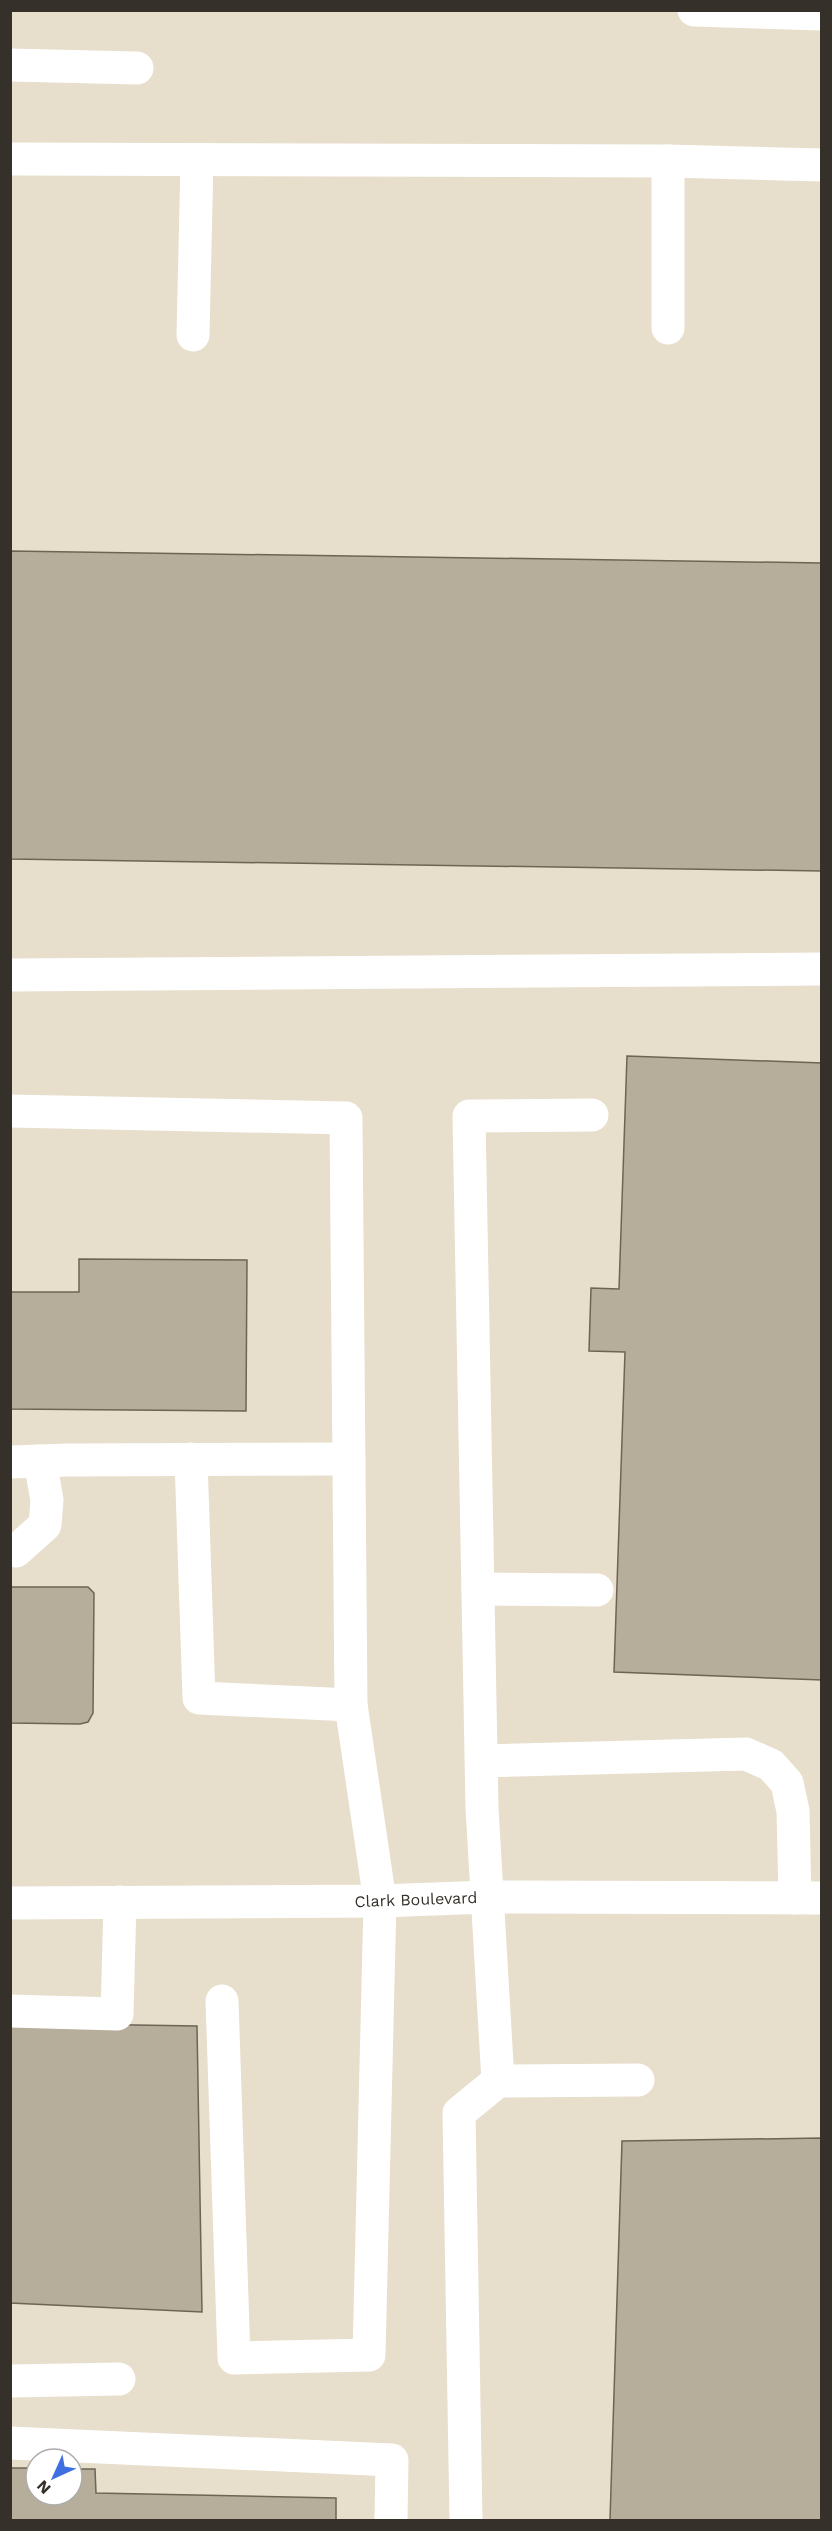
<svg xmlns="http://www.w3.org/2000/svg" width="832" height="2531" viewBox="0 0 832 2531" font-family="'Work Sans',sans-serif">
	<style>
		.building { fill: #b6ad9b; stroke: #6d6554; stroke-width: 1.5 }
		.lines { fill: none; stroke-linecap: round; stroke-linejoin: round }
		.minor { stroke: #fff; stroke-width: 33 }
		.labels { text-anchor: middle; stroke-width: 6; stroke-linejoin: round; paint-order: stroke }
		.street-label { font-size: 16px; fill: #35312a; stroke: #fff }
	</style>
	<rect width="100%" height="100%" fill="#e7decb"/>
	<g class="building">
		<polygon points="10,551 822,563 822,871 10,859"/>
		<polygon points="627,1056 822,1063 822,1680 614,1672 625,1352 589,1351 591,1288 619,1289"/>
		<polygon points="79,1259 247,1260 246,1411 10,1409 10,1292 79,1292"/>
		<polygon points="10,1587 88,1587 94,1593 93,1713 88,1722 80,1724 10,1723"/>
		<polygon points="10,2023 197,2026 202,2312 10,2303"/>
		<polygon points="822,2138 822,2520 610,2520 622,2141"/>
		<polygon points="10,2468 36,2468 36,2495 72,2495 72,2469 95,2469 96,2493 336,2498 336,2520 10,2520"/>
	</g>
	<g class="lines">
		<g class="minor">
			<polyline points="694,10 822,14"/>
			<polyline points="10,65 137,68"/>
			<polyline points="10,159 668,161 822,165"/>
			<polyline points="668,161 668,328"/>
			<polyline points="193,335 197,160"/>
			<polyline points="10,975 822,969"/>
			<polyline points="10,1111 346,1118 351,1705 380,1901 369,2355 234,2358 222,2001"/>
			<polyline points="592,1115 469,1116 482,1808 498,2081 638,2080"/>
			<polyline points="191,1459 199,1698 351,1705"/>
			<polyline points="10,1462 69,1460 349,1459"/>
			<polyline points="10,1550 16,1551 45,1525 47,1500 40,1461"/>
			<polyline points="478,1589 597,1590"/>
			<polyline points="482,1761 746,1754 771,1765 787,1783 793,1811 795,1898"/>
			<polyline points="10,1903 380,1901 488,1897 822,1898"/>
			<polyline points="10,2011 117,2014 120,1902"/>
			<polyline points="10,2381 119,2379"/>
			<polyline points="10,2443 392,2460 391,2520"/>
			<polyline points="466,2520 459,2113 498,2081"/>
		</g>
	</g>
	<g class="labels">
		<g class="street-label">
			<text transform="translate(416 1899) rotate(-2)" y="6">Clark Boulevard</text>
		</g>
	</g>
	<rect width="832" height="2531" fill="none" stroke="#35312a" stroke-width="24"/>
	<g transform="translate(54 2477) rotate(225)"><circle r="28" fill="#ffffff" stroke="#aeadaa" stroke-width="1.5"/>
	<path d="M0-4.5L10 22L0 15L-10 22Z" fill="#3f6fe0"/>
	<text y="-9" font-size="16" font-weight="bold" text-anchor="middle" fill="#35312a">N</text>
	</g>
</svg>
